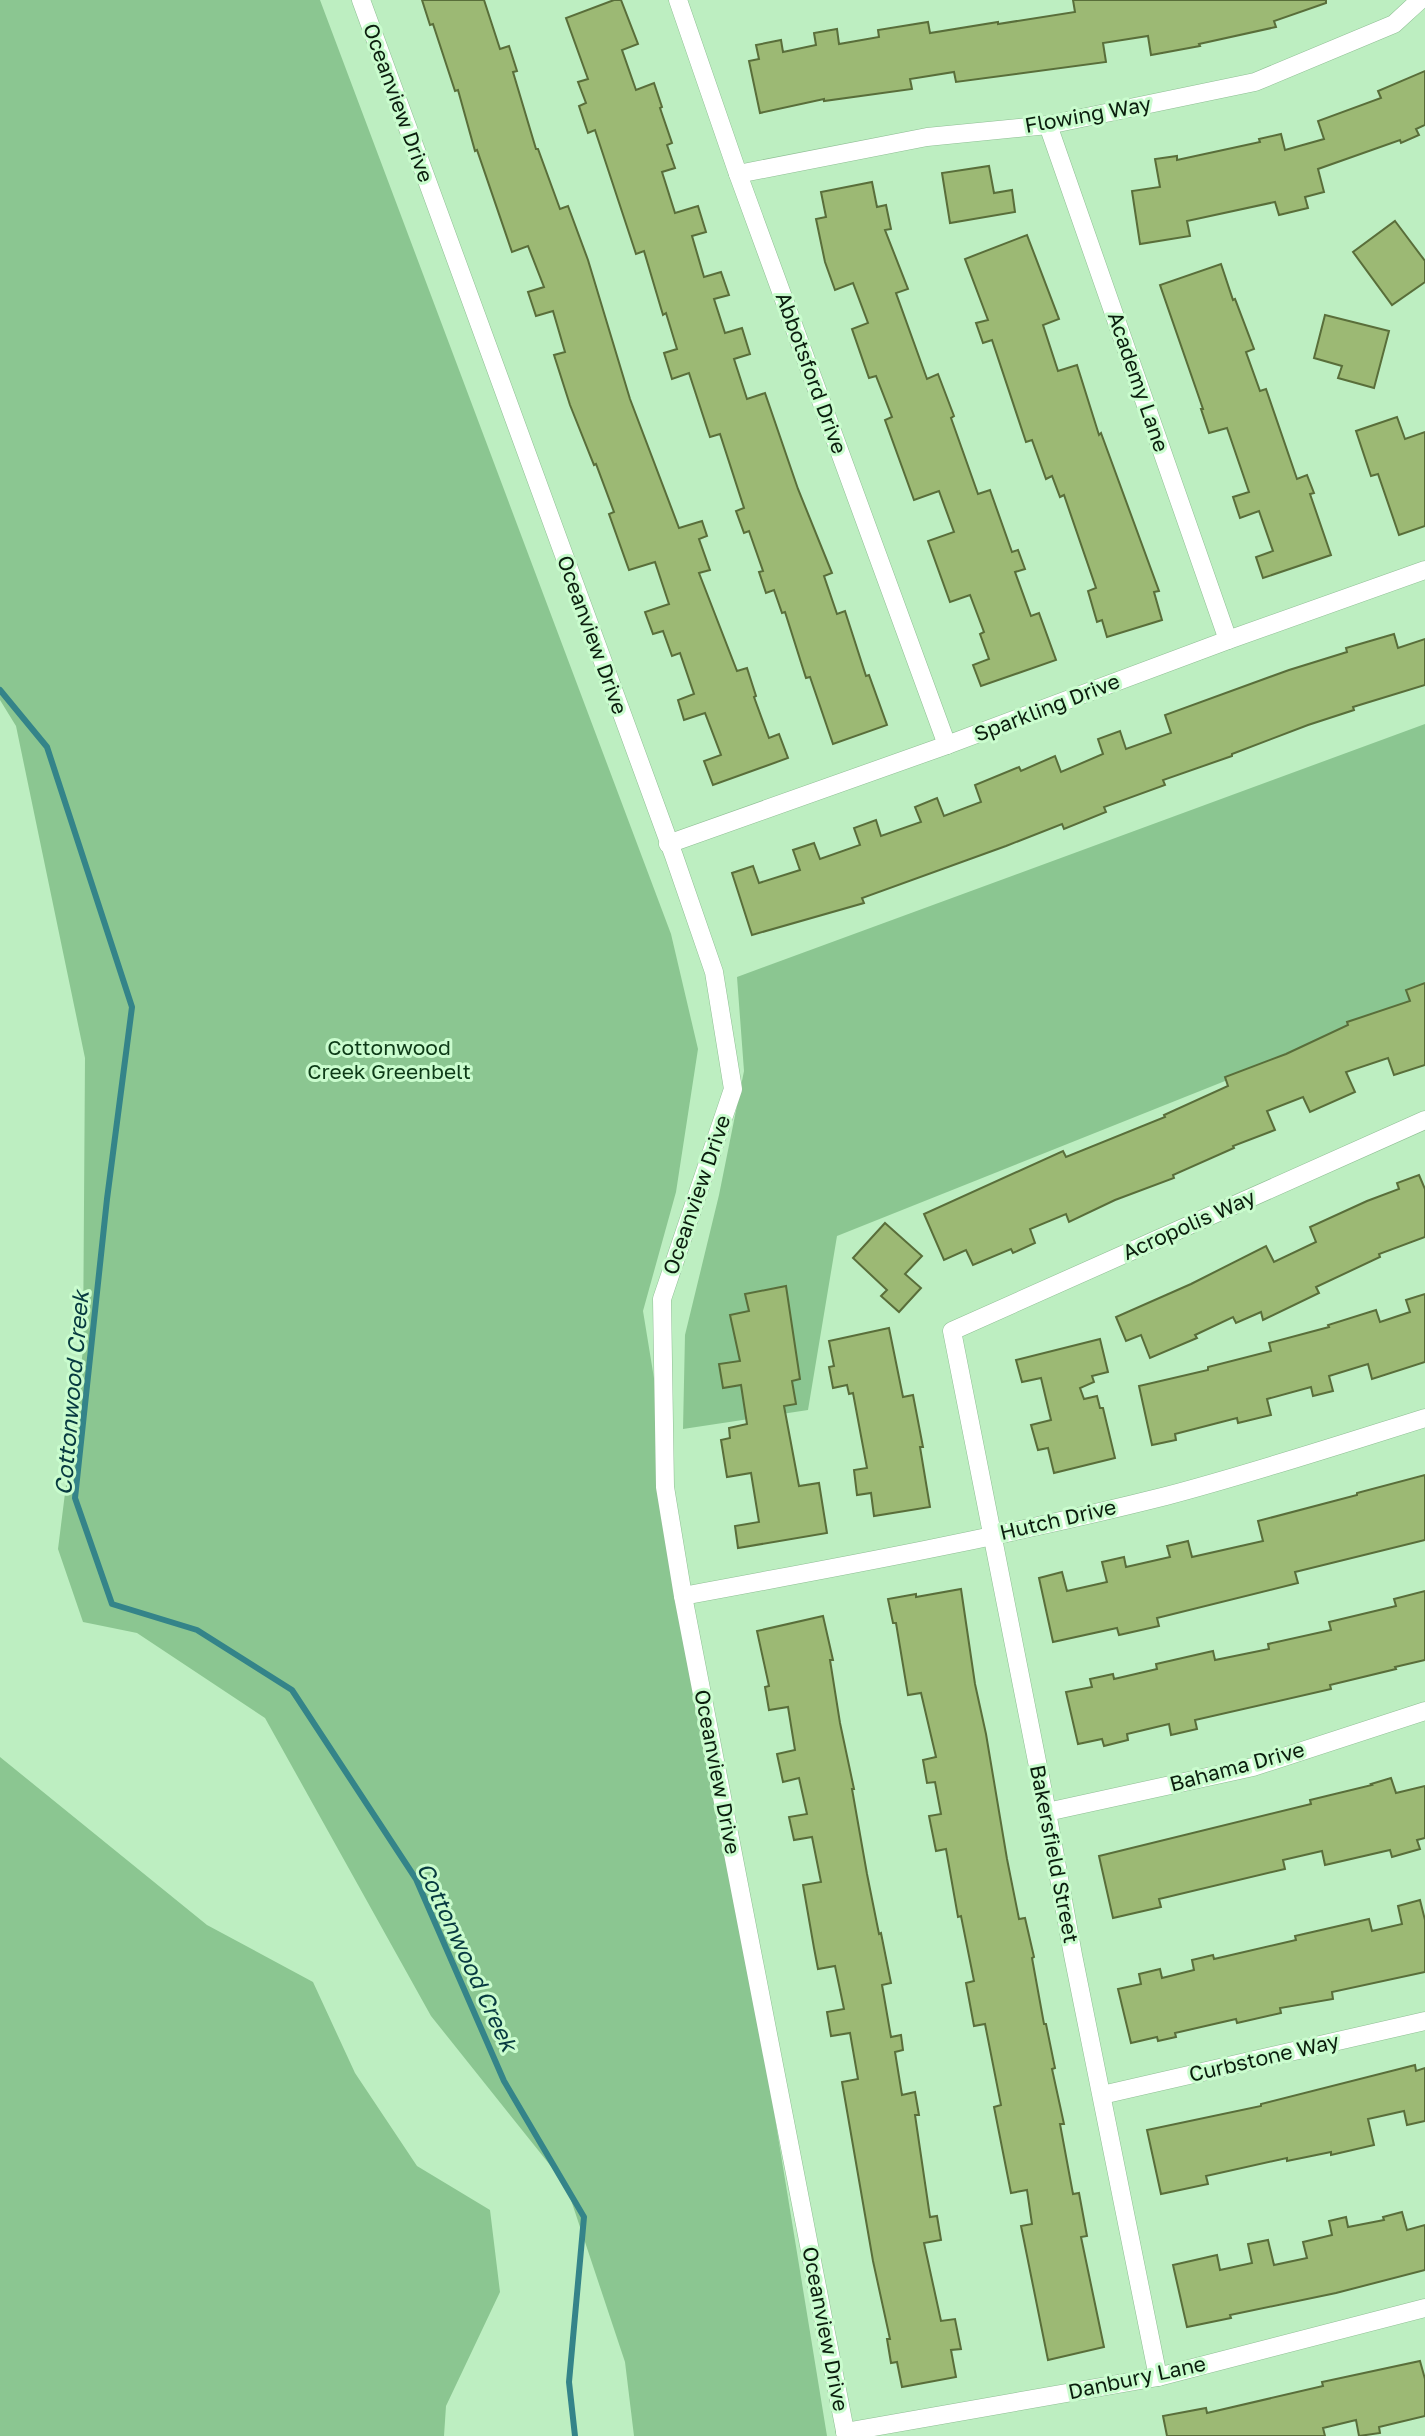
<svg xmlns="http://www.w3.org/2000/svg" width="1425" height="2436" viewBox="0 0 1425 2436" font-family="'Golos Text',sans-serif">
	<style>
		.green { fill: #8bc691 }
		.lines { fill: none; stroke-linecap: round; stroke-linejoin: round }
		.stream { stroke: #348489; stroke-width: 6 }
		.building { fill: #9cb974; stroke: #596e3a; stroke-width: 2 }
		.minor-casing { stroke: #8ebe93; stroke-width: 19 }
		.minor { stroke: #fff; stroke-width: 18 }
		.labels { text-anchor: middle; stroke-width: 6; stroke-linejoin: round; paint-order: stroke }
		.street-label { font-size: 21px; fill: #0b1e0e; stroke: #cafcce }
		.park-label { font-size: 21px; fill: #0d3a17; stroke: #cafcce }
		.water-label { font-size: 23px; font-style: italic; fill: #073a40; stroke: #cafcce }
	</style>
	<rect width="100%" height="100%" fill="#bdeec1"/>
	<g class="green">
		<polygon points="0,0 320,0 671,934 698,1049 676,1192 643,1311 827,2436 634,2436 625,2362 566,2185 431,2016 265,1718 137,1633 83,1622 58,1549 83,1350 85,1058 16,726 0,700"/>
		<polygon points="1425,724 1425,1001 837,1236 808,1410 683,1429 685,1335 719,1195 744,1071 737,977"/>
		<polygon points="0,1757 207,1925 313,1982 355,2073 417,2166 490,2210 500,2292 446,2406 444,2436 0,2436"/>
	</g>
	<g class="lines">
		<polyline class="stream" points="0,690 47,747 132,1007 107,1199 75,1498 112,1604 197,1630 292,1690 416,1879 504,2081 584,2217 569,2382 575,2436"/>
	</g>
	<g class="building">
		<polygon points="422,0 484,0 500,49 509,46 517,71 513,72 536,149 538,149 560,209 568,206 588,260 630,399 679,528 702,521 707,536 699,539 710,570 699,573 737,671 747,668 756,696 754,697 769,738 779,734 788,758 713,785 704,761 721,755 705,713 684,720 678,700 694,694 680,653 672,656 663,631 653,634 645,612 669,604 655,562 629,570 609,514 614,512 596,464 594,465 570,405 554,355 565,352 553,311 536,316 528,292 544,287 528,246 512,252 477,150 475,151 458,90 455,91 433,24 430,25"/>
		<polygon points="614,0 621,0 638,44 622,50 636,90 654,83 662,107 660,108 672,143 667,145 675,168 662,172 675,213 698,206 706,232 692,236 704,277 721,272 729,295 714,299 725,333 742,328 750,354 734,359 747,399 765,393 798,489 832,573 824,576 837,614 845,611 866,676 869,675 887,725 833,744 810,677 806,678 785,612 782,613 774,590 766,593 759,572 763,571 749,531 744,533 736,511 744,508 720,434 710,437 689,373 672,379 664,353 677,349 666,313 663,315 644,251 636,254 595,130 588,133 579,106 586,103 578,82 588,79 566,18"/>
		<polygon points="1073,0 1326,0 1326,3 1274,21 1276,27 1199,44 1200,46 1151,55 1148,36 1103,43 1106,62 956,82 954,72 910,79 912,89 824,101 824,99 760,113 749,61 759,59 756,45 781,40 783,52 816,45 814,33 837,29 839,44 879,37 878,30 928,22 930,33 998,22 998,24 1075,12"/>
		<polygon points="1425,71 1425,125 1416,129 1419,135 1401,143 1400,140 1318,169 1324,192 1305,197 1308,208 1279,215 1275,202 1187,221 1190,236 1140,244 1132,191 1160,187 1155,159 1177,156 1177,160 1260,142 1259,139 1281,134 1285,150 1324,139 1318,121 1381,98 1378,91"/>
		<polygon points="989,166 994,193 1012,190 1015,212 950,223 942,173"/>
		<polygon points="872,182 877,207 886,205 891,229 885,230 908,289 896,293 927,379 938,374 954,416 951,418 978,494 990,490 1012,552 1018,550 1025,569 1015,572 1031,616 1039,613 1056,660 981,686 973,665 989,659 980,634 984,632 970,595 950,602 928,541 954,532 939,491 914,500 885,420 892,417 876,376 869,378 852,329 868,323 853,283 835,290 825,262 816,219 826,217 821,192"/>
		<polygon points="1395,221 1425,261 1425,282 1392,305 1353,252"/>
		<polygon points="1027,235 1059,319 1043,325 1058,371 1077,365 1099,435 1101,433 1159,591 1154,592 1162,620 1107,637 1102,620 1097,622 1088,591 1096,588 1064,495 1060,497 1052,476 1046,479 1032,440 1026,442 992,340 983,343 976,323 988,320 965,259"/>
		<polygon points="1221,264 1233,300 1235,299 1254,349 1246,352 1260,391 1266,389 1297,479 1307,475 1314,493 1310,494 1331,555 1263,578 1256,557 1273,551 1259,511 1240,518 1233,497 1249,492 1227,428 1209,433 1201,409 1203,409 1160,285"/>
		<polygon points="1325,315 1389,331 1374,388 1338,378 1342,366 1314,358"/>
		<polygon points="1397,417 1405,439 1425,432 1425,526 1399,535 1378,474 1371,476 1356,431"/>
		<polygon points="1394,634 1398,648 1425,639 1425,685 1353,707 1354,710 1308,725 1232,754 1232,756 1163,780 1165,785 1104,807 1106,812 1064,829 1062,824 1006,846 862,898 864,903 752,935 732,873 753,866 759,883 800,870 793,850 814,843 820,859 860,845 854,828 876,820 881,836 921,822 915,807 937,798 944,816 981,802 975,785 1019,767 1021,771 1055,756 1061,772 1103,754 1098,739 1120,731 1126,749 1171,733 1165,715 1289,670 1347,652 1346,648"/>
		<polygon points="1425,983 1425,1065 1394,1075 1388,1058 1346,1072 1355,1092 1310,1112 1303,1097 1267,1111 1275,1130 1233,1146 1234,1148 1173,1175 1174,1178 1115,1200 1069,1222 1066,1214 1030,1229 1035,1243 1013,1253 1011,1249 973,1265 966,1250 944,1260 924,1214 1063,1151 1066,1157 1165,1117 1164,1115 1228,1086 1225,1077 1286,1054 1348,1025 1347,1022 1410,1001 1406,990"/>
		<polygon points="1419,1175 1425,1189 1425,1237 1379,1254 1380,1257 1316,1287 1319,1293 1263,1320 1261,1312 1236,1323 1233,1317 1195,1335 1197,1338 1150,1358 1141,1335 1126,1341 1116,1317 1191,1284 1266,1246 1274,1262 1316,1242 1310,1227 1367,1201 1399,1189 1397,1183"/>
		<polygon points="885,1223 922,1256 905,1274 921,1288 899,1312 881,1296 887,1290 853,1258"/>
		<polygon points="786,1286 800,1379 792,1381 796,1404 784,1406 799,1486 819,1483 827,1533 738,1548 735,1526 759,1522 751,1473 727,1477 721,1440 730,1438 729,1428 747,1424 741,1385 723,1388 719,1364 740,1361 730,1315 749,1311 745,1294"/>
		<polygon points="1425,1294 1425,1362 1372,1379 1368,1364 1329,1376 1333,1391 1313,1396 1311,1387 1267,1399 1271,1415 1238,1423 1237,1418 1175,1434 1176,1440 1152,1445 1139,1386 1208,1370 1208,1367 1271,1351 1269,1343 1329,1327 1328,1325 1376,1310 1380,1322 1410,1312 1406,1300"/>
		<polygon points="889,1328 903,1397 913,1395 923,1447 920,1447 930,1507 874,1516 871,1493 857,1495 854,1470 867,1468 853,1393 849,1394 847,1385 833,1388 829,1367 834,1366 829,1341"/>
		<polygon points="1100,1339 1108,1372 1092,1376 1094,1382 1080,1388 1084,1399 1097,1396 1100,1408 1103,1408 1115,1458 1054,1473 1048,1448 1038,1450 1031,1425 1051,1420 1041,1378 1022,1382 1016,1360"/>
		<polygon points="1425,1475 1425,1540 1295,1572 1298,1583 1157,1618 1159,1626 1119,1635 1117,1628 1053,1642 1039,1578 1062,1572 1067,1591 1107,1582 1102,1562 1124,1557 1126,1567 1170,1557 1167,1546 1188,1541 1192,1557 1263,1541 1258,1521 1357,1495 1357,1493"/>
		<polygon points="961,1589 975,1684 986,1734 1007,1859 1019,1919 1025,1918 1034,1957 1032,1958 1044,2024 1046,2024 1055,2068 1052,2069 1064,2124 1060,2124 1073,2194 1079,2193 1087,2236 1081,2237 1104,2347 1048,2360 1021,2226 1032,2224 1027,2190 1011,2193 994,2107 1001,2105 985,2024 974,2026 966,1983 974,1981 961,1916 958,1917 946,1849 936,1851 929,1816 941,1814 935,1782 927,1783 923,1760 936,1757 921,1693 908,1695 896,1623 893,1623 888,1599 916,1594 916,1597"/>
		<polygon points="1425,1591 1425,1660 1395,1667 1396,1669 1330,1685 1331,1689 1195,1720 1197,1729 1171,1735 1169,1724 1127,1734 1128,1740 1104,1746 1102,1739 1078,1744 1066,1692 1092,1687 1090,1679 1113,1674 1114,1679 1157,1669 1156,1664 1213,1651 1215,1660 1269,1649 1268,1644 1331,1630 1329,1622 1396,1606 1394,1599"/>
		<polygon points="823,1616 833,1660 830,1660 840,1723 854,1789 852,1789 867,1874 879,1934 881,1933 891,1983 882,1985 891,2037 901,2035 903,2050 895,2052 902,2095 915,2092 919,2115 915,2115 930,2217 937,2216 941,2240 924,2243 941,2321 955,2319 961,2349 951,2350 956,2377 902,2387 897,2362 891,2363 887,2339 890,2339 873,2261 842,2082 858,2079 850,2033 831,2036 827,2012 844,2009 835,1966 818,1969 814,1948 803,1885 821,1882 812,1837 794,1840 789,1817 807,1814 799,1778 783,1782 777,1754 795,1750 788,1707 769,1710 765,1687 769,1686 757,1631"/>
		<polygon points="1391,1778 1396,1793 1425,1786 1425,1838 1417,1840 1420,1849 1392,1857 1390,1850 1325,1865 1322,1851 1283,1860 1285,1869 1159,1899 1161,1907 1113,1918 1099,1856 1311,1804 1310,1800 1372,1785 1371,1784"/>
		<polygon points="1420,1900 1425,1920 1425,1972 1332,1992 1333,1999 1280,2008 1281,2013 1237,2023 1236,2019 1175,2033 1176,2037 1158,2041 1157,2037 1131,2043 1118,1989 1141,1984 1139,1974 1160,1969 1162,1978 1194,1970 1192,1960 1213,1955 1214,1959 1296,1940 1295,1936 1369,1919 1372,1931 1402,1924 1398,1906"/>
		<polygon points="1415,2065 1416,2071 1425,2068 1425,2121 1407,2125 1404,2111 1368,2119 1374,2145 1331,2155 1331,2152 1287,2161 1287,2158 1206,2176 1208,2184 1161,2194 1147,2130 1261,2106 1261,2104"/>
		<polygon points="1402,2212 1407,2230 1425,2225 1425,2270 1336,2293 1230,2315 1231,2318 1187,2327 1173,2265 1217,2255 1220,2270 1252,2263 1248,2244 1268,2240 1274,2265 1307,2258 1303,2242 1332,2235 1329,2221 1346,2217 1348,2227 1384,2220 1383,2217"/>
		<polygon points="1420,2361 1425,2379 1425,2416 1379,2427 1380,2433 1359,2436 1356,2420 1323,2428 1325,2436 1167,2436 1163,2416 1206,2408 1207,2413 1323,2386 1322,2382"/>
	</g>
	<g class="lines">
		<g class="minor-casing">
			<g id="minor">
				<polyline points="361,0 674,856 714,972 733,1089 662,1299 665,1487 683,1596 846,2436"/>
				<polyline points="678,0 738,174 947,745"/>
				<polyline points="1048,125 1228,640"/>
				<polyline points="738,174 927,137 1048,125 1255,82 1394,24 1420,0"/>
				<polyline points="668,844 947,745 1228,640 1425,570"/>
				<path d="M 683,1596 C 845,1566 1007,1536 1166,1496 C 1253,1473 1339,1445 1425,1418"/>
				<polyline points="1047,1812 1253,1767 1425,1711"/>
				<polyline points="1102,2095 1425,2021"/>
				<polyline points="1158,2377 1073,1955 1047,1812 952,1331 1425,1120"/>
				<polyline points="845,2432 1158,2377 1425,2308"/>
			</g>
		</g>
		<use href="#minor" class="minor"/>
	</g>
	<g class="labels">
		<g class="street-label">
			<text transform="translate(398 103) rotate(70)" y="7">Oceanview Drive</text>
			<text transform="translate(1088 115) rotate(-10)" y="7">Flowing Way</text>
			<text transform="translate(811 373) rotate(70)" y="7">Abbotsford Drive</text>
			<text transform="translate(1138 382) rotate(71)" y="7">Academy Lane</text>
			<text transform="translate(592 635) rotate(70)" y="7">Oceanview Drive</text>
			<text transform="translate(1047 708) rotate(-21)" y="7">Sparkling Drive</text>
			<text transform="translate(697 1195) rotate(-71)" y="7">Oceanview Drive</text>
			<text transform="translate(1189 1225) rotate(-24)" y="7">Acropolis Way</text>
			<text transform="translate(1058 1520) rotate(-13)" y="7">Hutch Drive</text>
			<text transform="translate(1237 1767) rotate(-15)" y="7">Bahama Drive</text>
			<text transform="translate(717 1772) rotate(79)" y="7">Oceanview Drive</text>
			<text transform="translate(1054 1854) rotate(79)" y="7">Bakersfield Street</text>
			<text transform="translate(1264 2058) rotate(-13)" y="7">Curbstone Way</text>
			<text transform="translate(825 2329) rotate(79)" y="7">Oceanview Drive</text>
			<text transform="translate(1137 2378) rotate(-12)" y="7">Danbury Lane</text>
		</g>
		<g class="park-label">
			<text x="389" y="1055">Cottonwood<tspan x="389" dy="24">Creek Greenbelt</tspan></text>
		</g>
		<g class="water-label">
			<text transform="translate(72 1393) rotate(-85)" y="8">Cottonwood Creek</text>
			<text transform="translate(467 1957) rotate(65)" y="8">Cottonwood Creek</text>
		</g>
	</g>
</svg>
